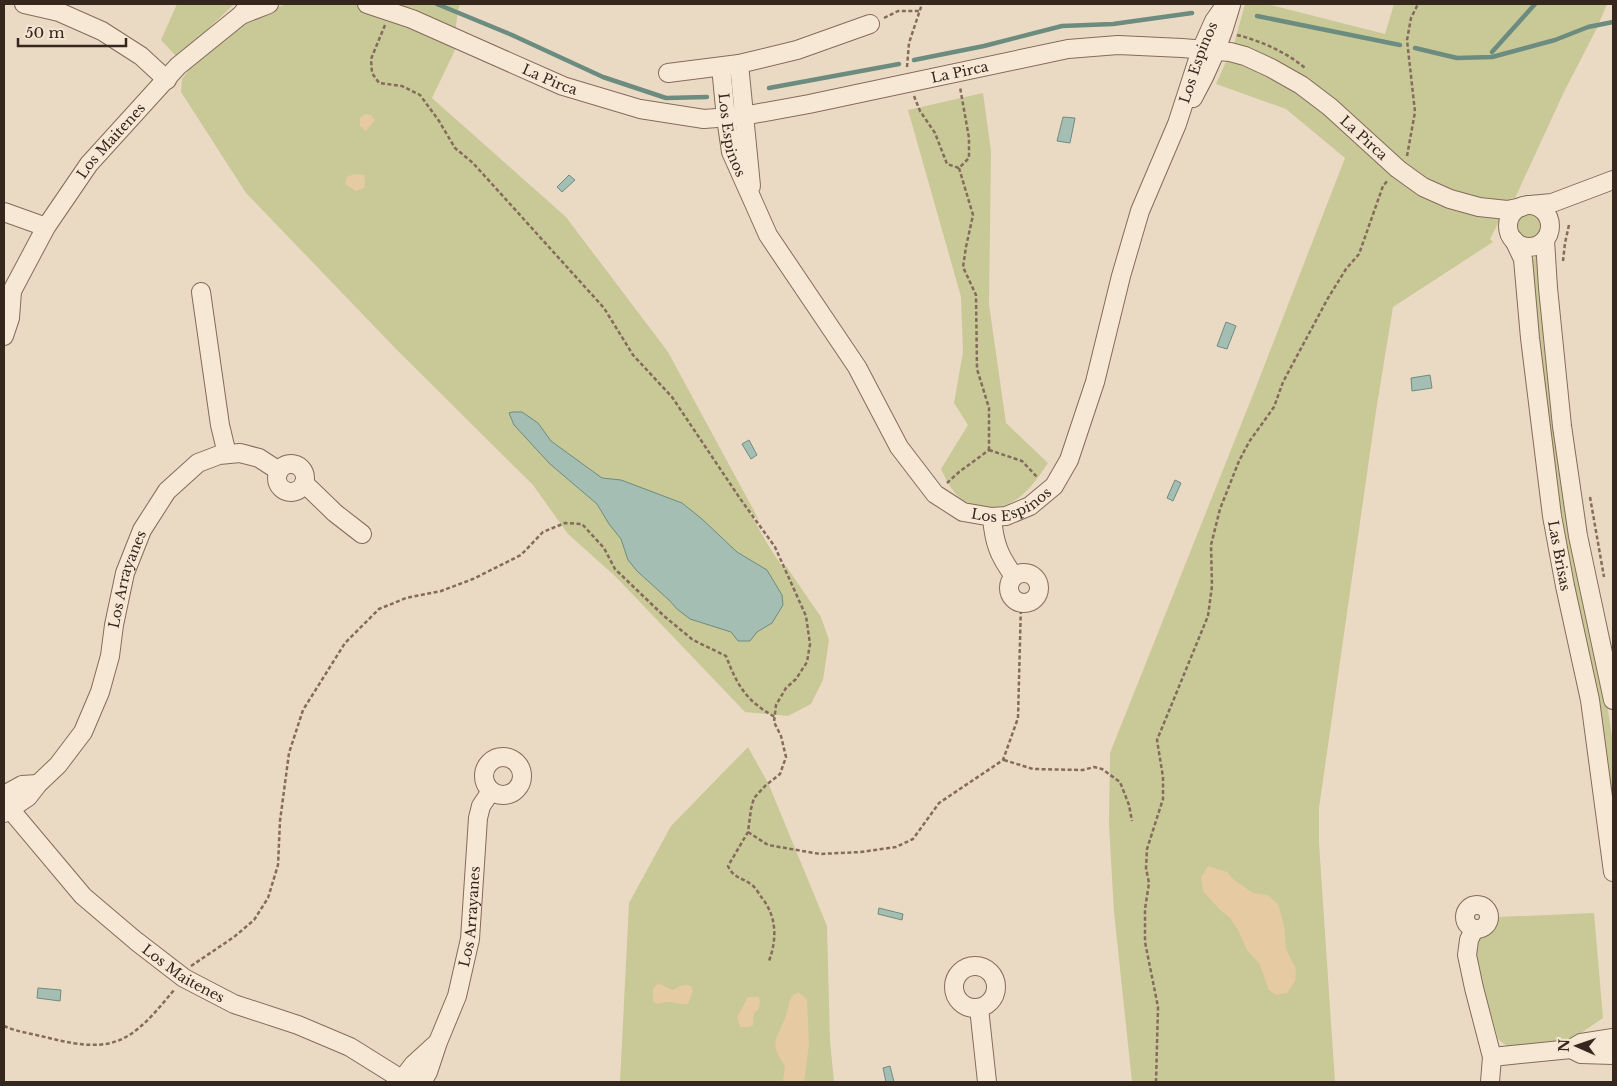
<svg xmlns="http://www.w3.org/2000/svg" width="1617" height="1086" viewBox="0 0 1617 1086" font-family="'Libre Baskerville',serif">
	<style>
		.green { fill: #c9c897 }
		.sand { fill: #e6caa1 }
		.water { fill: #a5beb3; stroke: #6c8c80 }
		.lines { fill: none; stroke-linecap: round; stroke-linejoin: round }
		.stream { stroke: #6c8c80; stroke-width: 4.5 }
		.minor-casing { stroke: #846b5b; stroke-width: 20 }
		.path { stroke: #846b5b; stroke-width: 2.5; stroke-dasharray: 4 2.5; stroke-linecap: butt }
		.minor { stroke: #f7e8d6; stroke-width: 18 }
		.labels { text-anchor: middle; stroke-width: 4; stroke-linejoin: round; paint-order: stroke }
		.street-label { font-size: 14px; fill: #35261e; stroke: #f3e5d2 }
	</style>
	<rect width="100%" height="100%" fill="#ebdac3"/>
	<g class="green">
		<polygon points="177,4 234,4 178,58 161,40"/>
		<path d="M 293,4 L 460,4 L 458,11 L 453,46 L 456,48 L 432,98 L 566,217 L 668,352 L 759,520 L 749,510 C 759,530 771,551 784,569 L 786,566 L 821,617 L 829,640 L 823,680 L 811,704 L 788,716 L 745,712 L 616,577 L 568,534 L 533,485 L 397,350 L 246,193 L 181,92 L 182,79 L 196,60 L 248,19 L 284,5 Z"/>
		<polygon points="1245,4 1267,4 1385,34 1394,4 1607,4 1597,28 1564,92 1515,198 1511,198 1490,239 1493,242 1393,307 1376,411 1319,808 1319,843 1335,1082 1132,1082 1114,912 1109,825 1110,753 1256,387 1345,158 1286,109 1216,84 1234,44"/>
		<path d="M 983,93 L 991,151 L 989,304 L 1006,423 L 1048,463 C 1031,489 1012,514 978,506 C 969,504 960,499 955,493 C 949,486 945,477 941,469 L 968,425 L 954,403 L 963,352 L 961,297 L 908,110 Z"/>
		<circle cx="1530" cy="227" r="13"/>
		<polygon points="1535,256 1539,256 1613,743 1613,813 1553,473 1534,293 1532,261"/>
		<polygon points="748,747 769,785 827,926 830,1041 834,1082 620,1082 629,903 671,826"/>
		<polygon points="1594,913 1603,1018 1568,1042 1508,1047 1498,1039 1476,960 1478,943 1482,936 1493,927 1498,917"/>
	</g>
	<g class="sand">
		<polygon points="365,114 371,115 375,120 366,131 360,126 360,118"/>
		<polygon points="354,174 364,175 365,182 364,188 356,191 345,184 347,177"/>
		<polygon points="1208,866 1227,872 1233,879 1253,893 1267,895 1278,904 1284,925 1286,949 1296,969 1295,981 1287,993 1276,995 1269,990 1259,963 1247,950 1238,930 1230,918 1219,909 1203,891 1201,877"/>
		<path d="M 658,983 L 673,990 C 680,986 684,983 691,986 L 693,991 L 688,1004 C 675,1005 672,999 658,1004 L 653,1002 L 653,989 Z"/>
		<path d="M 798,992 L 807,999 L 809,1044 L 804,1082 L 783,1082 L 785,1066 C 772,1047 773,1043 783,1023 C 787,1015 788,1005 791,997 Z"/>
		<polygon points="748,997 759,997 760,1001 759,1009 754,1013 753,1025 749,1027 740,1027 737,1017"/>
	</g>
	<g class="water">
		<polygon points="1063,117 1075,118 1070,143 1057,141"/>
		<polygon points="569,175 575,180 562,192 557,187"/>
		<polygon points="1226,322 1236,326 1227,349 1217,346"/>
		<polygon points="1430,375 1432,388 1412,391 1411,378"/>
		<polygon points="512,412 522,412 538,423 551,441 602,478 621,480 682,503 702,519 737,552 767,570 782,595 783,605 772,623 757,632 750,641 738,641 731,632 690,619 677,609 670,601 637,571 628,560 621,539 609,524 597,504 550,464 514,425 509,413"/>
		<polygon points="749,440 757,455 751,459 742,444"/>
		<polygon points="1175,480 1181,483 1173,501 1167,498"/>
		<polygon points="879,908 903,914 902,920 878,914"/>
		<polygon points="38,988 61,990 60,1001 37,998"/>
		<polygon points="890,1066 894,1082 886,1082 883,1068"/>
	</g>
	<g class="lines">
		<g class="stream">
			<polyline points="437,4 512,35 603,77 666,98 707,97"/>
			<polyline points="1257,16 1400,45"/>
			<polyline points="1415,48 1457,58 1492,57 1555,40 1588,27 1613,22"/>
			<polyline points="1492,52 1535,4"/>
			<polyline points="914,60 984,46 1062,26 1113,24 1192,13"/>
			<polyline points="769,88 899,64"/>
		</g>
		<g class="minor-casing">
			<g id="minor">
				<polyline points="24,4 59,12 102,31 141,56 167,80"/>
				<path id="s1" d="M 367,4 L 412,19 L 563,86 L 640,109 L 704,119 L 743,116 L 809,104 L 1068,49 L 1118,45 L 1182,48 L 1230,52 L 1245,56 L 1271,68 L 1301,85 L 1330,107 L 1398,169 L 1423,187 L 1450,199 L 1479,207 L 1507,210 L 1522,207"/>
				<polyline points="241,15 269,4"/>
				<polyline points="739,64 751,186"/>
				<path id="s2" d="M 721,67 L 726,118 L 731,152 L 752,199 L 768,235 L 857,367 L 899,447 L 935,494 L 963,512 L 992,517 L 1006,516 L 1030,506 L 1054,486 L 1069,460 L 1095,382 L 1121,276 L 1140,211 L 1177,124 L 1201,50 L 1214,21 L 1226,4"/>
				<polyline points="668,73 739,64 797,50 870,24"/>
				<path d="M 1193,98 C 1210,68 1222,38 1231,5"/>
				<polyline points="1530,205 1552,203 1613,180"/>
				<circle cx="1529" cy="226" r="21"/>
				<polyline points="4,212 46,227"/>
				<path id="s3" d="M 1514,240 L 1523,259 L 1530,338 L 1552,516 L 1565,586 L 1590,700 L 1613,872"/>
				<polyline points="1545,240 1548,288 1562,426 1578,536 1613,700"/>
				<polyline points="201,292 220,425 227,454"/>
				<path id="s4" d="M 4,299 L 12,291 L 46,227 L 89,164 L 178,66 L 241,15 L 250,4"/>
				<polyline points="4,336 10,318 12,291"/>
				<circle cx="291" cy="478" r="14"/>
				<polyline points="304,483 335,513 362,534"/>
				<path d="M 992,517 C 994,543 999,556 1014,576"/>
				<circle cx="1024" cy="588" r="15"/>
				<circle cx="503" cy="776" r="19"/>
				<polyline points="4,795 22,785 38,784"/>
				<path id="s5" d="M 4,802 L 83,896 L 136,941 L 184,978 L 234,1004 L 298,1025 L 350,1047 L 406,1082"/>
				<path id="s6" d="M 4,813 L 28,797 L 38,784 L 58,765 L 83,732 L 100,692 L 110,656 L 114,625 L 125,573 L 142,530 L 167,491 L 198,463 L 219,455 L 240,453 L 259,458 L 279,471"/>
				<circle cx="1477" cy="917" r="12"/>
				<polyline points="1474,929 1469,940 1467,955 1474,988 1492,1057 1490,1082"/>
				<circle cx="975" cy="987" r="21"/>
				<polyline points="979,1008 987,1082"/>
				<polyline points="1571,1049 1581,1054 1613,1055"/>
				<polyline points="1492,1057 1571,1049 1581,1043 1613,1038"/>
				<polyline points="400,1082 413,1065 436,1044"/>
				<path id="s7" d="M 422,1082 L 428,1072 L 438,1042 L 457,996 L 470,939 L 478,818 L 481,806 L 491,791"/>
			</g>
		</g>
		<g class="path">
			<polyline points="884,18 898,11 919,11"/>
			<path d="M 385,25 L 371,59 L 372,73 L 379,83 L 402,86 L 420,95 L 439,121 L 455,148 L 473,163 L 604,308 L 633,355 L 672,397 L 739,497 L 775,547 L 806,616 L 810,644 L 807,662 L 796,679 L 786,688 L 776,705 L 774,722 L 781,736 L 786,757 L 780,774 L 766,785 L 754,798 L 751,809 L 748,832 L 728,866 C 734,879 742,877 752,885 C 756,888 759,894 762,898 C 777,917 777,939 769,961"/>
			<path d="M 1237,35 C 1261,41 1286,52 1305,68"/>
			<polyline points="907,67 909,43 922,4"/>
			<polyline points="914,96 920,111 935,133 947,164 959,168 969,158 969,138 960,87"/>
			<polyline points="1407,156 1415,112 1407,40 1411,18 1418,4"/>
			<polyline points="959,168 973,215 966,247 963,267 976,295 977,369 989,408 989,450"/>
			<polyline points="1563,261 1565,243 1569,225"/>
			<polyline points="989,450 1022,461 1038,478"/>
			<polyline points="947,483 959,472 989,450"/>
			<polyline points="1590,497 1604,577"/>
			<polyline points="1004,760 1033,769 1083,770 1094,767 1102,769 1120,782 1129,805 1132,821"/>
			<polyline points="748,832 768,845 820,854 861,852 896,847 913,839 939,803 1003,760 1018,718 1021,603"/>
			<path d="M 191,966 L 234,937 L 254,920 L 268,898 L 278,865 L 280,821 L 289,753 L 303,710 L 345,643 L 379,609 L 406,598 L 441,591 L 473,579 L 521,555 L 543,532 L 565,523 L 582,524 L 604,548 L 615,569 L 664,616 L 693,640 L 726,656 C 737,685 746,701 775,717"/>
			<path d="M 4,1026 C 17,1032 34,1034 49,1038 C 116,1055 132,1041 174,990"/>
			<polyline points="1156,1082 1158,1007 1145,942 1145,909 1149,883 1146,868 1147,849 1163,799 1163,777 1157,740 1208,616 1212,586 1211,545 1220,509 1239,461 1249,442 1274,407 1283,382 1328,298 1346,269 1359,254 1383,186 1388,180"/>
		</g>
		<use href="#minor" class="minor"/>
	</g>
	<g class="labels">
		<g class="street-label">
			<text dy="5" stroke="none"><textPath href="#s2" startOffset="1068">Los Espinos</textPath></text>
			<text dy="5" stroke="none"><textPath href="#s1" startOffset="618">La Pirca</textPath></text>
			<text dy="5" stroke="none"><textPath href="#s1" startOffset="198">La Pirca</textPath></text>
			<text dy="5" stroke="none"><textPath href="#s2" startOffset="69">Los Espinos</textPath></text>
			<text dy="5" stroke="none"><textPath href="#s1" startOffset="1052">La Pirca</textPath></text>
			<text dy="5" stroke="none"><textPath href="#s4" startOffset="192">Los Maitenes</textPath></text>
			<text dy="5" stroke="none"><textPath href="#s2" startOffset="570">Los Espinos</textPath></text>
			<text dy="5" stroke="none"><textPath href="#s3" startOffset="320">Las Brisas</textPath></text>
			<text dy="5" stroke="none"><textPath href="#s6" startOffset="274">Los Arrayanes</textPath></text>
			<text dy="5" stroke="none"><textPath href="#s7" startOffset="174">Los Arrayanes</textPath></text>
			<text dy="5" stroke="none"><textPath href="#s5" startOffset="250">Los Maitenes</textPath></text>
		</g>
	</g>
	<rect width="1617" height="1086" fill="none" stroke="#35261e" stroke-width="10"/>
	<g transform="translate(1577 1046) rotate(272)" stroke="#f3e5d2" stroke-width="4" paint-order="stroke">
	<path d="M0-4L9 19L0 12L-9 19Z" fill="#35261e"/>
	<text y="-8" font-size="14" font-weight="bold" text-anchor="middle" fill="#35261e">N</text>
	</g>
	<path d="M18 38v8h108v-8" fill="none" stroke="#35261e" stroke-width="2.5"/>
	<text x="25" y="38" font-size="15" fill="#35261e" stroke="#f3e5d2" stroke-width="4" paint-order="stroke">50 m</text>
</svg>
